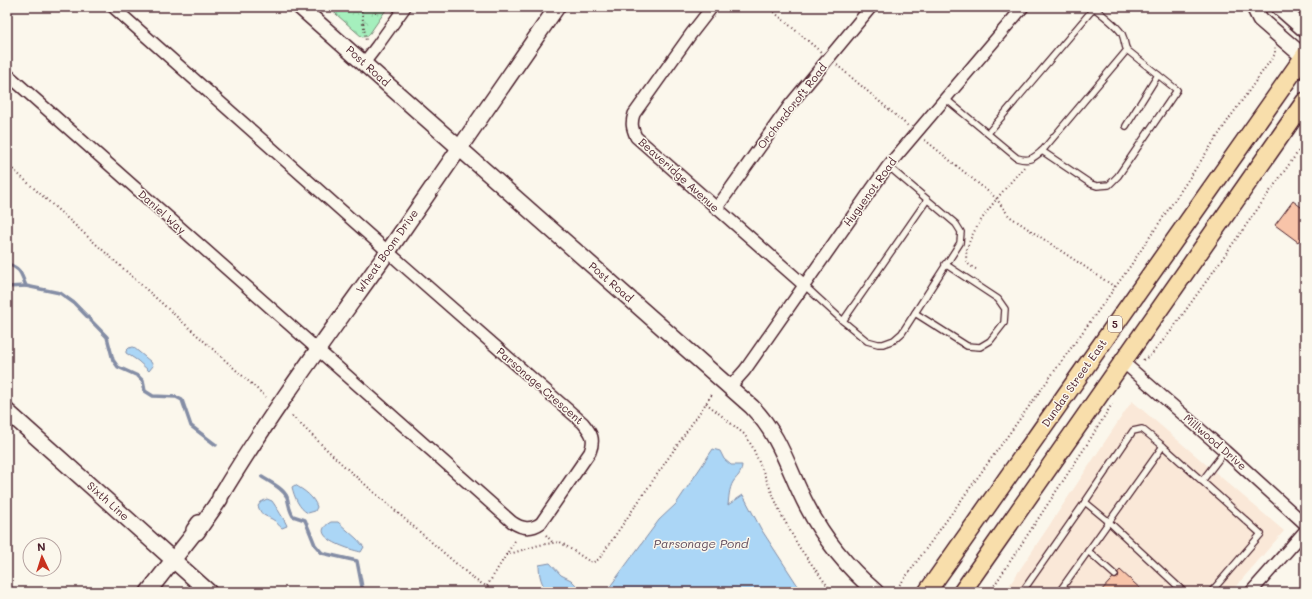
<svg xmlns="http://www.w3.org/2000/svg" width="1312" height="599" viewBox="0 0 1312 599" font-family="Mali,sans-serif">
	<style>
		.built { fill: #fae8d8 }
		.park { fill: url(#park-crowns); stroke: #788774 }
		.water { fill: #abd6f6; stroke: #848da5 }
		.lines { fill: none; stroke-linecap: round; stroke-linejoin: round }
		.stream { stroke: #848da5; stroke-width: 3.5 }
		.building { fill: #f8c4a9; stroke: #4a1f2b }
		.lane-casing { stroke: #4a1f2b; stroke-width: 8 }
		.street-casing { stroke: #4a1f2b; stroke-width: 14 }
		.secondary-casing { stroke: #4a1f2b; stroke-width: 18 }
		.primary-casing { stroke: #4a1f2b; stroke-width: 20 }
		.path { stroke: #4a1f2b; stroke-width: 2; stroke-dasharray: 1 3; stroke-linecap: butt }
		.lane { stroke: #fbf7ec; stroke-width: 5.5 }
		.street { stroke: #fbf7ec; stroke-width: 11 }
		.secondary { stroke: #fbf7ec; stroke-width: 15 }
		.primary { stroke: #f8deab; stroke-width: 17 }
		.labels { text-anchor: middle; stroke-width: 3; stroke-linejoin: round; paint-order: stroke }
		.shield { fill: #fbf7ec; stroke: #7f6065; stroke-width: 1 }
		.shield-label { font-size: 10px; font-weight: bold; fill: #4a1f2b }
		.street-label { font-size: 11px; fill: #4a1f2b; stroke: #fbf7ec }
		.water-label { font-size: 12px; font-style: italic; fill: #624d5e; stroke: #fbf7ec }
	</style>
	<defs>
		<pattern id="park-crowns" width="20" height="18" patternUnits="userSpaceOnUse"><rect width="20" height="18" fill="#a5efbd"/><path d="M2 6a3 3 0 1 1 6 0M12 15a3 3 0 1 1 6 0" fill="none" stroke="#90cca3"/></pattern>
	</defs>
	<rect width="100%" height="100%" fill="#fbf7ec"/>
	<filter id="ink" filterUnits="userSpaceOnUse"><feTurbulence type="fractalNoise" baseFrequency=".025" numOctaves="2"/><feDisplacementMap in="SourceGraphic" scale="8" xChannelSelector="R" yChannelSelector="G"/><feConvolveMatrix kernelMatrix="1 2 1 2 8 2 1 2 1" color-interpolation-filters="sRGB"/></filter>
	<g filter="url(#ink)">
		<polygon class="built" points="1132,401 1284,531 1231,592 1005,592"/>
		<polygon class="park" points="328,7 388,7 368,36 362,37"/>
		<g class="water">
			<polygon points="133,347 151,362 153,366 149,371 138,361 126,353 126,351 129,348"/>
			<path d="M 713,449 L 720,451 L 724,459 L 731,465 L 742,465 C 741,475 738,475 733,482 C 729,489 729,497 728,505 L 743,495 L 761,529 L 802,592 L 606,592 L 659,520 L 676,504 Z"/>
			<path d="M 295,485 C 304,490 314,497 317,507 L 315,511 L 308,513 C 299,509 294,496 292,487 Z"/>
			<path d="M 267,499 L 272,501 C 275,505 286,522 287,526 L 282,528 C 279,526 278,524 275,521 C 267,515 262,518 258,506 L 261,502 Z"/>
			<path d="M 331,522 L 338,522 L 357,539 L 364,547 L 361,552 C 351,550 305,536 331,522 Z"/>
			<path d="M 550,563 L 561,575 L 571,580 L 581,590 L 585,592 L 548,592 C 541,584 539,575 539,565 Z"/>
		</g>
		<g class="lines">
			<g class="stream">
				<path d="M 7,264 C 21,268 21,274 26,286 L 60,293 L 74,303 L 107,337 L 113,360 L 118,367 L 138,376 L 143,381 L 145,391 L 153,396 L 176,397 L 182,400 L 191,426 L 216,445"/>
				<polyline points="7,287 26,286"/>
				<path d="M 262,477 C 270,482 283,488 287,497 C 289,504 289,510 293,516 L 305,520 L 315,545 L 322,553 L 357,561 L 362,587 L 364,591 L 368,592"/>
			</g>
		</g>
		<g class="building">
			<polygon points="1293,201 1305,210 1305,233 1298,242 1275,225"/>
			<polygon points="1120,570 1144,592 1100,592"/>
		</g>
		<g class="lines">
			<g class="lane-casing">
				<g id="lane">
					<path d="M 946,99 L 1017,158 C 1030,162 1033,158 1042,151 L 1127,50 C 1124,45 1125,40 1122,34 C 1117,25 1101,14 1093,7"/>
					<polyline points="1126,126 1158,75"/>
					<polyline points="988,133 1094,8"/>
					<polyline points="1042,151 1091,184 1097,186 1109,185 1118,176 1177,90 1127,50"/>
					<polyline points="804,285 843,321 867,341 878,344 883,344 894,340 902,333 960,243 961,232 956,224 888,166"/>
					<polyline points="915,313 967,346 980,347 990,341 1004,323 1005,309 998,299 945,264"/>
					<polyline points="843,321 927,200"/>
					<polyline points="1202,481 1225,451"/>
					<polyline points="1085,502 1108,521 1184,592"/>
					<polyline points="1088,551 1115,575"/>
					<polyline points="1029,592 1025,588 1085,502 1133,431 1142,429 1163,446 1261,534 1211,592"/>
					<polyline points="1059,592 1163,446"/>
				</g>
			</g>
			<g class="street-casing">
				<g id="street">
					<path d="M 712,7 L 691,34 L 634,114 C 631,123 632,128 636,137 L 804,285"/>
					<polyline points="364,63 377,46 405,7"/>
					<path d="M 7,74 L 512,522 C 522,529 531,530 541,523 L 590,452 C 595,439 592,434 583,423 L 404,266 L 113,7"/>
					<polyline points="716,209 789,106 871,7"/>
					<polyline points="1123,362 1225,451 1305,524"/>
					<polyline points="730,387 745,370 866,197 888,166 1023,7"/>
					<polyline points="1251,592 1305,531"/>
				</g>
			</g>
			<g class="secondary-casing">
				<g id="secondary">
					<path d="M 300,7 L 752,407 C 782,438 788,470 807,506 C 824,539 848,568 876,592"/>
					<polyline points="1254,7 1260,19 1305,58"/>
					<polyline points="1279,7 1305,30"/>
					<polyline points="7,411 209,592"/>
					<path d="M 195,532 L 197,532 L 220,499 L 220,497 C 271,412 330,333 387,253 C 444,171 500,89 557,7"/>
					<polyline points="148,592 195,532 194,530 199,523"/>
				</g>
			</g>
			<g class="primary-casing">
				<g id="primary">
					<polyline points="927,592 1305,55"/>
					<polyline points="962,592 1305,101"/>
				</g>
			</g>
			<g class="path">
				<polyline points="361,7 366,41"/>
				<polyline points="768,7 821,52"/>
				<polyline points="1302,7 1303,7"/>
				<polyline points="837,65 908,126"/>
				<polyline points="925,140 996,198 1009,216 1115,287"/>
				<polyline points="7,164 266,397"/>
				<path d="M 976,269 C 972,267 968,265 967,261 C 959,238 1010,183 1024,167"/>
				<polyline points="1143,360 1151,355 1171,331 1305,142"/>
				<polyline points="706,403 744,434 752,446 782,516 799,547 832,592"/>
				<polyline points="292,416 345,467 475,580 497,592"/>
				<polyline points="546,535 553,543"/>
				<polyline points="506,555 539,545 560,542 592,563 599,559 713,393"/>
				<polyline points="487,586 516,539"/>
				<polyline points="897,588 902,582 1129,268 1231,116 1275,54 1275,48"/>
				<polyline points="990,592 1086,446 1112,404"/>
			</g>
			<use href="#lane" class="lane"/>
			<use href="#street" class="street"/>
			<use href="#secondary" class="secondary"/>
			<use href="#primary" class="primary"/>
		</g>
	</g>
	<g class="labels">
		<rect class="shield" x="1108" y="316" width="14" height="16" rx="3"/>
		<g class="shield-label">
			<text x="1115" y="328">5</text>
		</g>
		<g class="street-label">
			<text transform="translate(368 66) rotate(42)" y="4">Post Road</text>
			<text transform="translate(792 106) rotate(-52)" y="4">Orchardcroft Road</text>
			<text transform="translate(679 175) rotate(42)" y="4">Beaveridge Avenue</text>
			<text transform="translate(870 192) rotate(-54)" y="4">Huguenot Road</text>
			<text transform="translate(162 212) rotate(42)" y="4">Daniel Way</text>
			<text transform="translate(387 251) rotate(-55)" y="4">Wheat Boom Drive</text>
			<text transform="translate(611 282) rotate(41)" y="4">Post Road</text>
			<text transform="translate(1074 383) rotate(-55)" y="4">Dundas Street East</text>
			<text transform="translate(540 386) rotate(41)" y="4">Parsonage Crescent</text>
			<text transform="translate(1215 442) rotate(41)" y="4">Millwood Drive</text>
			<text transform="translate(108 501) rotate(42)" y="4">Sixth Line</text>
		</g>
		<g class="water-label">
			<text x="701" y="548">Parsonage Pond</text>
		</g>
	</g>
	<rect width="1312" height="599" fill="none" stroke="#fbf7ec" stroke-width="24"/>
	<rect x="12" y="12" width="1288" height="575" fill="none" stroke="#4a1f2b" stroke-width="1.5" filter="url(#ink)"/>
	<g transform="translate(42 557) rotate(356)"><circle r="19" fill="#fbf7ec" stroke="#b4a19f"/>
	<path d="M0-3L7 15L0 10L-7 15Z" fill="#c8321e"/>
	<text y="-6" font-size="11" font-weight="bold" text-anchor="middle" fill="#4a1f2b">N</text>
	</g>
</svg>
